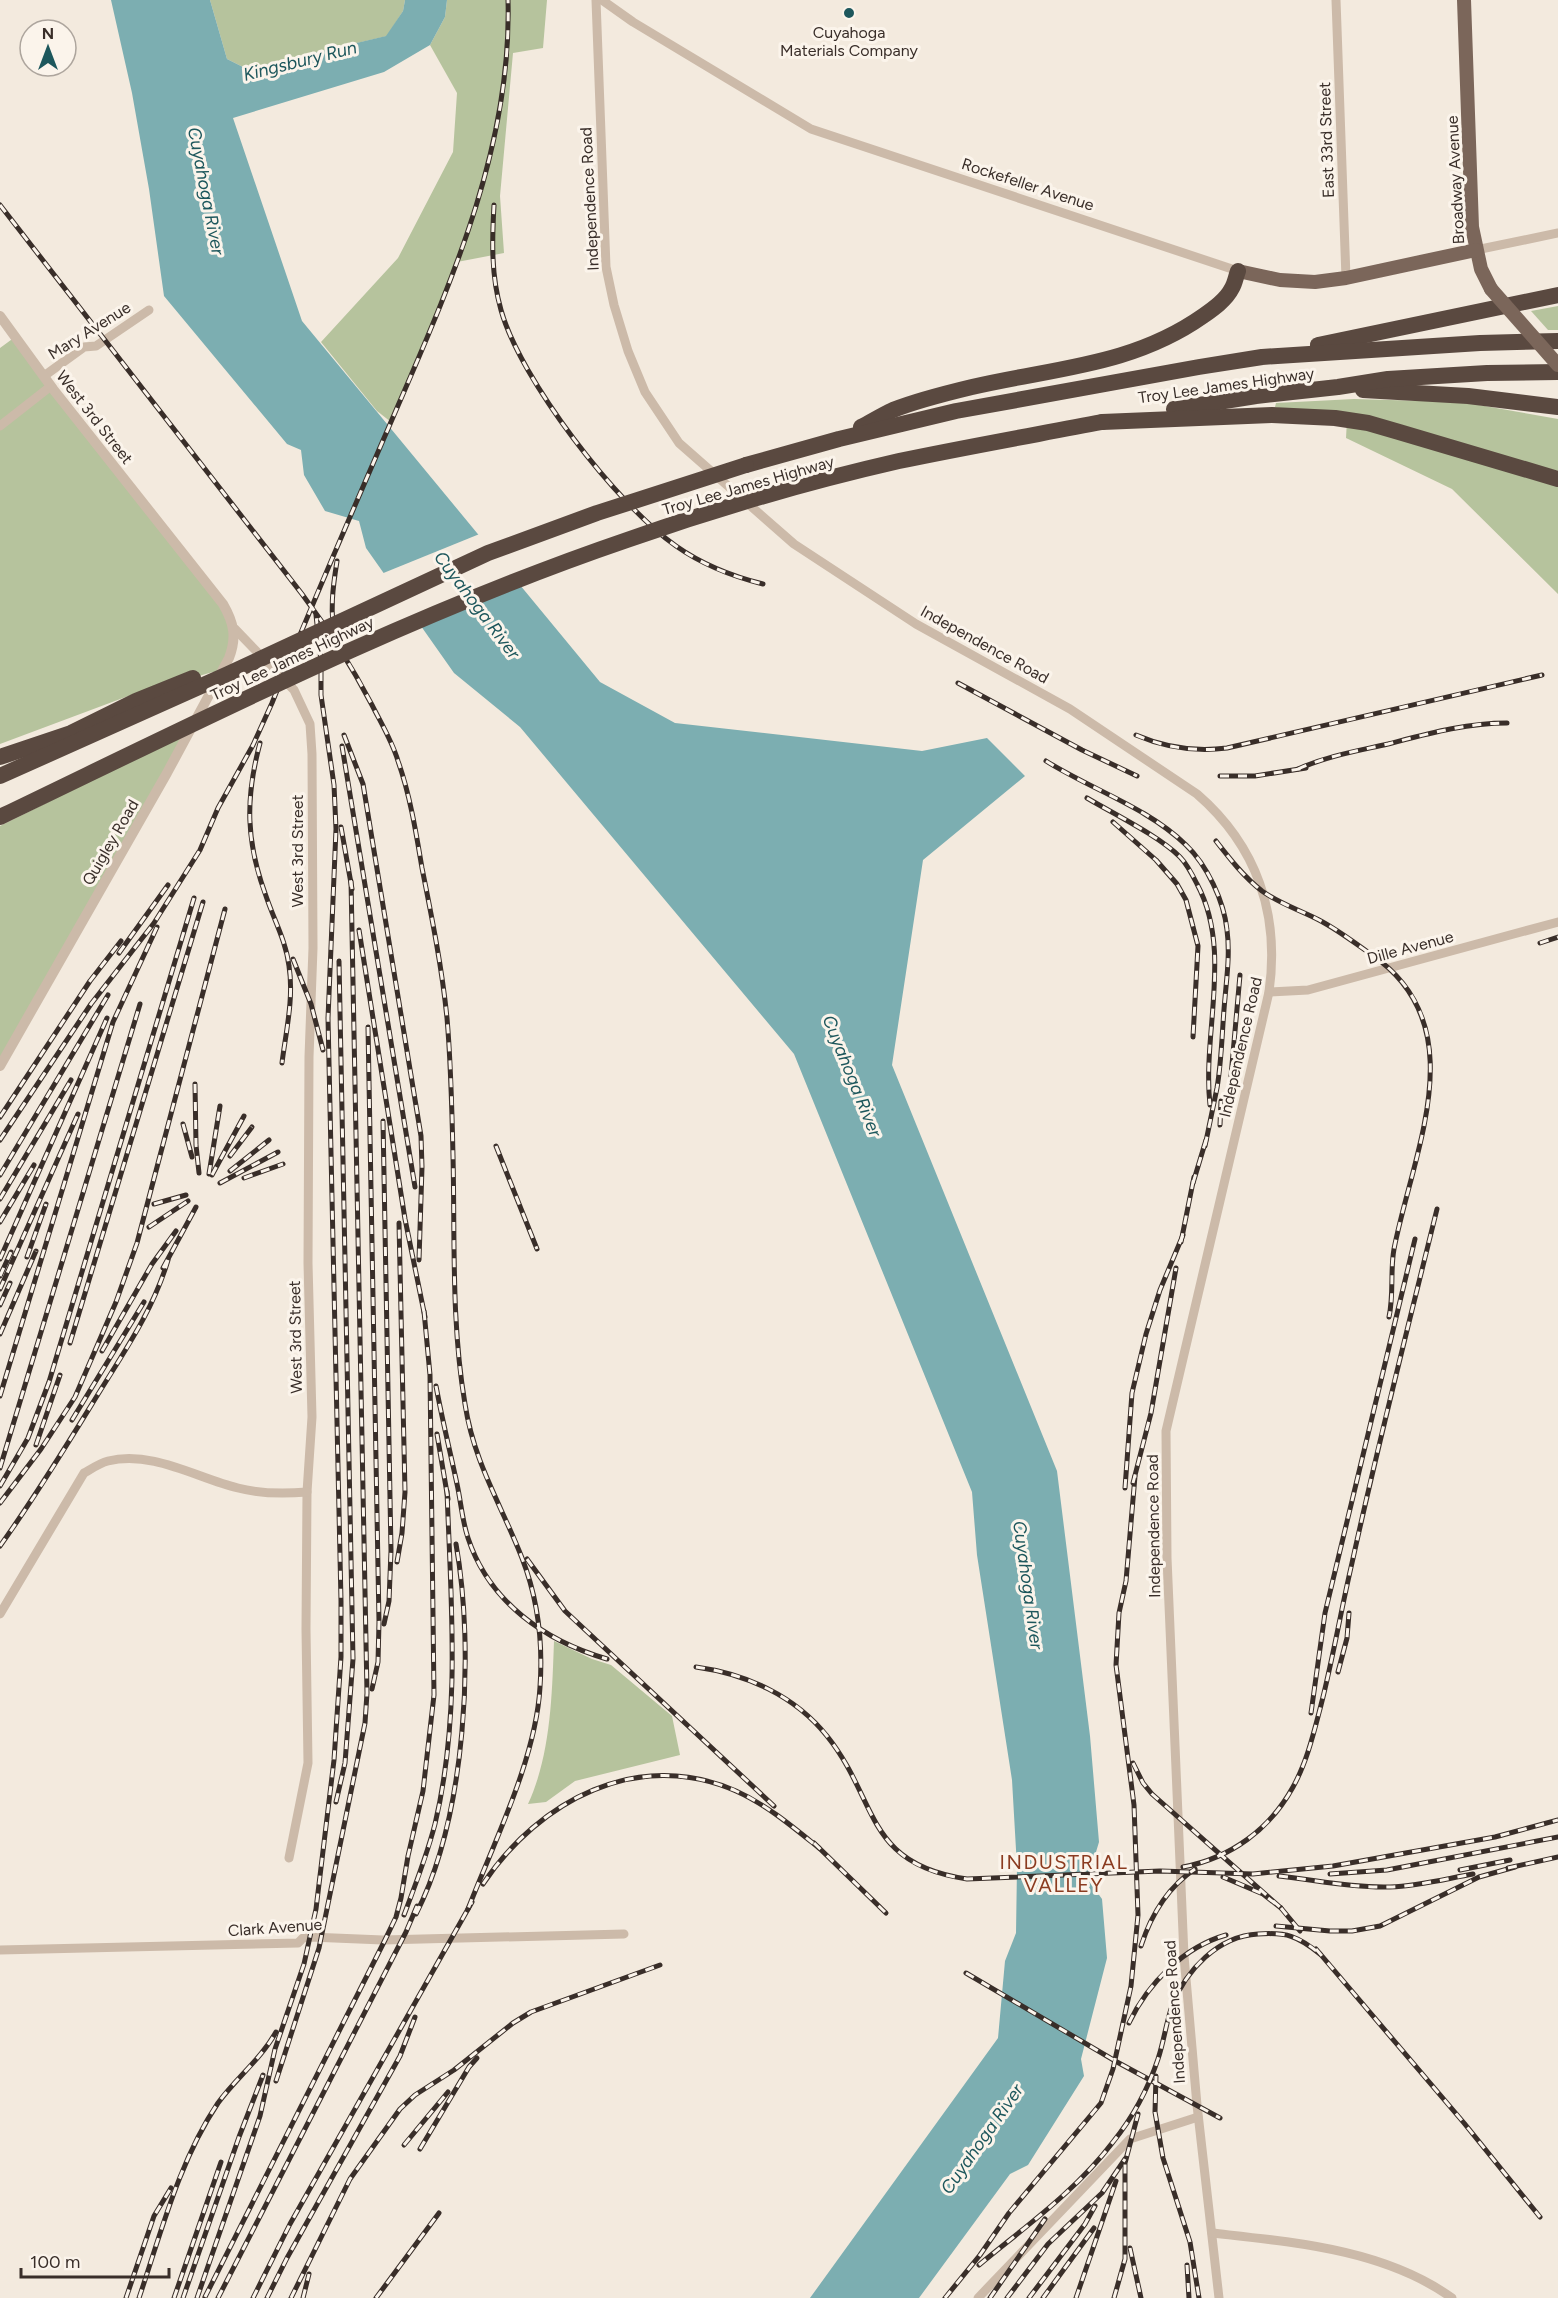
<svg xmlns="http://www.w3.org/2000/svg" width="1558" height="2298" viewBox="0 0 1558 2298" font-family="Figtree,sans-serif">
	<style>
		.green { fill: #b6c39d }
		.water { fill: #7caeb1 }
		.pier { fill: #f3eade }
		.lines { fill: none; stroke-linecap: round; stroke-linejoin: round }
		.minor { stroke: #ccbaa9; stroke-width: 9 }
		.tertiary { stroke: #ccbaa9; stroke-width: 10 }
		.primary { stroke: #7b665a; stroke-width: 14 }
		.motorway { stroke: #5a4940; stroke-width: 16 }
		.rail-casing { stroke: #392e29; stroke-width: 5 }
		.rail { stroke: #fbf4eb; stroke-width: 3; stroke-dasharray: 9; stroke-linecap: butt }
		.primary-bridge { stroke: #7b665a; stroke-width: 14 }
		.motorway-bridge { stroke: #5a4940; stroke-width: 16 }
		.poi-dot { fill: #1d575c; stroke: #fbf4eb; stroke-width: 2 }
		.labels { text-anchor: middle; stroke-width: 6; stroke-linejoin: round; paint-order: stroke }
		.poi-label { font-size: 16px; fill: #392e29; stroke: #fbf4eb }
		.street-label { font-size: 16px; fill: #392e29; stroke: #fbf4eb }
		.water-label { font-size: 18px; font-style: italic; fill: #1d575c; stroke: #fbf4eb }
		.quarter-label { font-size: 20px; letter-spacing: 1.5px; fill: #8b3b20; stroke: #fbf4eb }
	</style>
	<rect width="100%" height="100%" fill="#f3eade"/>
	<g class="green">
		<polygon points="210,0 405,0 403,11 387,36 247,69 227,59"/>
		<polygon points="447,0 547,0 543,48 513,53 500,196 504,253 457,262 391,422 377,411 321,342 398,258 453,152 457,93 430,45 445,17"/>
		<polygon points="1558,306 1558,330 1548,330 1531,311"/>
		<polygon points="15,337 223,604 235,629 219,676 213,672 131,695 0,744 0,348"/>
		<polygon points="1354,399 1462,402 1558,419 1558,471 1275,407 1276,403"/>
		<polygon points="1347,420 1558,479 1558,594 1452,489 1346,438"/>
		<polygon points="189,732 0,1066 0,826"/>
		<path d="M 554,1641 L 592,1659 L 611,1665 L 672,1716 L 680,1755 L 575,1781 L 546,1802 L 528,1804 C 551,1754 552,1695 554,1641 Z"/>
	</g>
	<polygon class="water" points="111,0 210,0 227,59 247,69 386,36 403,11 405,0 447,0 445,17 430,45 384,72 233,118 302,321 600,682 675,723 922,751 987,738 1025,776 923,860 892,1065 1057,1471 1090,1736 1099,1842 1093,1862 1094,1888 1102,1899 1107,1958 1081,2059 1084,2076 1028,2165 1010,2174 919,2298 810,2298 998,2038 1005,1961 1016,1933 1017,1867 1012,1780 977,1555 972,1492 794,1054 520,727 454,673 366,548 359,521 325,511 304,475 301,450 287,444 164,296 149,189 132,93"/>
	<polygon class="pier" points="482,533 524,585 418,628 381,574"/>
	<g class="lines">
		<g class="minor">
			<path d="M 596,0 L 606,267 L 614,305 L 628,351 L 645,392 L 679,443 L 794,544 L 916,624 L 1070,709 L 1197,794 C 1257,846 1280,914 1269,992 L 1166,1431 L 1167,1558 L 1184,1956 L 1197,2105 L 1219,2298"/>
			<polyline points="602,0 633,22 811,129 1238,271"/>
			<polyline points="1336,0 1346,278"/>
			<polyline points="1476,250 1558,233"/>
			<polyline points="44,376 84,347 96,346 149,310"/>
			<polyline points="0,426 51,386"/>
			<polyline points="235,629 294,690 310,724 312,754 313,948 309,1057 308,1263 312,1417 307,1492 306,1629 308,1763 289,1858"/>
			<polyline points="1269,992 1308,990 1558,922"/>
			<path d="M 0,1614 L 84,1473 C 91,1469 100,1463 108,1461 C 152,1450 197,1478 238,1488 C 261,1494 284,1494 307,1492"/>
			<polyline points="0,1950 298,1943 303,1938 310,1937 383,1940 624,1934"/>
			<path d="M 1212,2233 C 1292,2242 1384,2249 1452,2298"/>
			<polyline points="978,2298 1130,2139 1198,2117"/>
		</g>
		<path class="tertiary" d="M 0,316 L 53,389 L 223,604 C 234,623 237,637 229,658 L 167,773 L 0,1066"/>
		<g class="primary">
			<polyline points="1464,0 1472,227 1481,269 1491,289"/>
			<polyline points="1238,271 1280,280 1315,282 1346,278 1476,250"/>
		</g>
		<g class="motorway">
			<polyline points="1318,345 1558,295"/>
			<polyline points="1363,390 1468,396 1558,407"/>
			<polyline points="1174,409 1256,396 1338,387 1388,379 1487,373 1558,372"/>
			<polyline points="1102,422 1272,415 1335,418 1368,423 1399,432 1558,479"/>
			<path d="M 861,427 C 871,422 882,415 893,410 C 918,400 947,393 972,387 C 1053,368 1132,366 1203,316 C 1213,309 1226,300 1232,288 C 1235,283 1236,276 1238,271"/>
			<polyline points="746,465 839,439 956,411 1199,367 1262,357 1480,343 1558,341"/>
			<polyline points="0,757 71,733 136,701 193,678"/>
		</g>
		<g class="rail-casing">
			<g id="rail">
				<path d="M 0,205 L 302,594 C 329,630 351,665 372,705 C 381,723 392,741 398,761 C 410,795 416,832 422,868 C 432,918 442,968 447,1018 C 451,1064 452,1110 453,1156 C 455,1238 451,1322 465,1404 C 474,1463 501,1504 522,1558 C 538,1599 543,1644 540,1687 C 536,1759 494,1842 468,1909"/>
				<path d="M 494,205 C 492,241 491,275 501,310 C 520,379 617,505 676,546 C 703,565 731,576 763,584"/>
				<path d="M 336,639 C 329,614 333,586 337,561"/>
				<polyline points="958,683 1082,750 1137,776"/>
				<polyline points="344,735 363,784 421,1136 422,1167 419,1260"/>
				<path d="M 1136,735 C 1166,748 1195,752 1227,748 L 1542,675"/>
				<path d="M 260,743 C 245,799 246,842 266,896 C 274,920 286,941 289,966 C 294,998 286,1031 282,1063"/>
				<polyline points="342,746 415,1187"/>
				<path d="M 1046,761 C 1092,790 1147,807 1186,845 C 1207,865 1224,901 1227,930 C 1230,953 1227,975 1225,998 C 1222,1028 1222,1059 1217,1088 C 1213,1108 1209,1127 1205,1146"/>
				<path d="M 1298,769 C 1327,756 1357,751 1388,744 C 1427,734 1466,723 1507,723"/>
				<polyline points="1220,776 1255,776 1306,768"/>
				<path d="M 1087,798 C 1114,814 1159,836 1180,857 C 1187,864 1192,874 1197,884 C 1233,951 1202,1032 1210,1105"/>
				<polyline points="1113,822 1156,860 1177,884 1186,900 1198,946 1193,1037"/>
				<polyline points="341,827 352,889"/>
				<path d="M 1216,841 C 1230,859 1244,877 1262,891 C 1280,904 1300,910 1319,920 C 1338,930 1355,943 1372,955 C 1476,1026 1413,1151 1394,1249 C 1390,1271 1394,1294 1389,1317"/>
				<polyline points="359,930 405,1219 425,1317"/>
				<polyline points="1540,943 1558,937"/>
				<polyline points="119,953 168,885"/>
				<polyline points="293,959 311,1004 323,1050"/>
				<polyline points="368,1027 379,1622 378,1662 372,1689"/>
				<polyline points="1231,1076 1240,975"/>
				<polyline points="195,1084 196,1145 199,1173"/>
				<polyline points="0,1117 90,981 121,941"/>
				<polyline points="383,1121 391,1551 389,1601 384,1624"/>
				<polyline points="183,1124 192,1157"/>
				<polyline points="1220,1125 1221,1101"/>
				<path d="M 0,1140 L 91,1004 L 154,923 L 200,850 L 218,808 L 253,745 L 272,703 C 313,601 357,501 400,401 C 455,274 512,141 508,0"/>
				<polyline points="496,1146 537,1249"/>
				<polyline points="230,1156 252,1127"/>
				<polyline points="230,1171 269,1140"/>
				<polyline points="209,1174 220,1106"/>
				<polyline points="0,1175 108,995"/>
				<polyline points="212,1175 244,1116"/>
				<polyline points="244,1178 283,1164"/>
				<polyline points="220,1183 278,1152"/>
				<polyline points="1193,1183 1206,1140"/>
				<polyline points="0,1199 71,1080"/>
				<polyline points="154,1204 186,1195"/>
				<polyline points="0,1222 34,1165"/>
				<polyline points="149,1227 188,1201"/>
				<polyline points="1181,1242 1194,1177"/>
				<polyline points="27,1257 46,1204"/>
				<polyline points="0,1259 107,1018"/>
				<polyline points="163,1268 196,1207"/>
				<polyline points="0,1276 11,1252"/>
				<polyline points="0,1289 78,1114"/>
				<polyline points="0,1305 10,1283"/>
				<polyline points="0,1334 36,1251"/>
				<polyline points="70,1343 203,902"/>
				<polyline points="102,1351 152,1264 176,1231"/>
				<path d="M 436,1386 C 442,1419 450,1451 457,1484 C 461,1502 462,1520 468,1538 C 489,1602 545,1641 607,1659"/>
				<polyline points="0,1396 113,1022 157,927"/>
				<polyline points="72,1420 144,1302"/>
				<polyline points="437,1434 448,1499"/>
				<polyline points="36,1445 60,1375"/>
				<polyline points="0,1468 140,1004"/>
				<polyline points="1133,1483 1151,1413 1176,1268"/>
				<polyline points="0,1486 28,1438 49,1382 194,898"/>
				<polyline points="1125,1488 1132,1393 1146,1334 1160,1290 1183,1235"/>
				<polyline points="0,1503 41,1449 75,1397 116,1302 137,1243 225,909"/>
				<path d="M 0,1546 C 36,1496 68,1443 100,1391 C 126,1349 154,1308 168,1260"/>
				<polyline points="527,1559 565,1611 774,1806"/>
				<polyline points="397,1562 402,1533 405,1492 399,1223"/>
				<path d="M 696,1667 C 747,1674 795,1696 827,1736 C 879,1801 864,1864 967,1879 L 1160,1871 L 1253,1874 L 1333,1866 L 1495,1837 L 1558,1820"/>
				<polyline points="1338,1672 1347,1638 1349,1613"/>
				<polyline points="1311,1713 1325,1613 1415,1239"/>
				<polyline points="1133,1763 1143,1783 1152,1794 1281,1908 1263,1894 1223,1877"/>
				<polyline points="336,1802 345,1763 353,1659 339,961"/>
				<polyline points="814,1843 886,1913"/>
				<path d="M 1183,1867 C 1231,1858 1270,1829 1293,1787 C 1307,1762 1314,1732 1321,1705 C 1333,1658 1341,1610 1352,1563 C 1378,1444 1408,1327 1437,1209"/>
				<polyline points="1508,1868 1558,1857"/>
				<polyline points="1460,1870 1510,1860"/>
				<polyline points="1330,1874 1387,1870 1558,1837"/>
				<path d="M 1279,1876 C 1316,1880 1353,1888 1390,1887 C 1418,1886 1445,1879 1473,1874"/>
				<path d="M 483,1884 C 539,1800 638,1748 736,1791 C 767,1805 793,1827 819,1848"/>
				<polyline points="1281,1908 1300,1931"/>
				<path d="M 416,1914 C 466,1816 475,1651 456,1544"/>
				<path d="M 404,1915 C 415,1886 427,1855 435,1824 C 461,1715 451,1602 447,1491"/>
				<polyline points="1276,1926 1330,1931 1352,1931 1380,1926 1479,1877 1515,1867"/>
				<path d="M 1141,1946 C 1151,1915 1168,1887 1195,1869"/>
				<polyline points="1316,1949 1464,2123 1540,2217"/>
				<polyline points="966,1973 1117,2062 1220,2118"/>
				<path d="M 1129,2023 C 1148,1983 1184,1947 1226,1935"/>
				<polyline points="1156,2076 1155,2112 1163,2158 1190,2242 1199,2298"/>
				<polyline points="276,2081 319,1948 365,1723 367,1693 351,881"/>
				<polyline points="404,2145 448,2092"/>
				<polyline points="420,2149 469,2067 477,2058"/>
				<polyline points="1130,2248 1141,2298"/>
				<path d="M 979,2265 C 1026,2226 1076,2191 1113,2142 C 1133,2117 1148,2089 1158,2059 C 1164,2041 1166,2023 1172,2006 C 1186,1970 1218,1936 1258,1934 C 1287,1932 1298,1936 1320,1954"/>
				<polyline points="1187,2265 1189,2298"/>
				<polyline points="205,2297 385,1940 396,1917 401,1898 408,1856 423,1791 434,1695 430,1375 424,1311"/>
				<polyline points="126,2298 154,2216 171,2188"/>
				<path d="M 139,2298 C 161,2233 179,2161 218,2103 C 236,2078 261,2059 276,2032"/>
				<polyline points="174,2298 221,2162"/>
				<polyline points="183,2298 239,2137 263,2075"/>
				<polyline points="197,2298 260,2116 275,2049 304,1964 316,1909 334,1760 341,1657 341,1601 328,1018 336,829 334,785 321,695 321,661 316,615"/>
				<polyline points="218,2298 406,1932 417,1906"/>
				<polyline points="253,2298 290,2224 472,1902"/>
				<polyline points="267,2298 287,2258 400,2056 415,2017"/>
				<polyline points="291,2298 350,2179 400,2109 415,2095 454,2070 513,2023 531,2012 660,1965"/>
				<polyline points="303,2298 309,2274"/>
				<polyline points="376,2298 439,2213"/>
				<polyline points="945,2298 980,2255 1009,2213 1101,2103 1113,2069 1131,1986 1138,1915 1134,1805 1116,1665 1119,1613 1126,1581 1135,1476"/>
				<polyline points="990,2298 1045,2219"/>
				<polyline points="1007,2298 1048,2244 1102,2193 1125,2159"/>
				<polyline points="1029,2298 1085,2224 1095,2206"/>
				<polyline points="1043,2298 1094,2228"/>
				<polyline points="1076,2298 1116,2181"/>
				<polyline points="1114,2298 1125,2259 1125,2163 1138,2114"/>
			</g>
		</g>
		<use href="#rail" class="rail"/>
		<polyline class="primary-bridge" points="1491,289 1558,365"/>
		<g class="motorway-bridge">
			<polyline points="0,776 228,674 488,553 597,513 746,465"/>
			<path d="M 0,817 C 206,718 410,614 627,540 C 715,509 807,482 899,461 C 966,447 1034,435 1102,422"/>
		</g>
	</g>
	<circle class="poi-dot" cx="849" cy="13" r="6"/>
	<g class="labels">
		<g class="poi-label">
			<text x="849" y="38">Cuyahoga<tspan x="849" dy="18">Materials Company</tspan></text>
		</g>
		<g class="street-label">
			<text transform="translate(1326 140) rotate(-92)" y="6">East 33rd Street</text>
			<text transform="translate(1455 180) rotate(-93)" y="6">Broadway Avenue</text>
			<text transform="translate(1028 184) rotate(18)" y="6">Rockefeller Avenue</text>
			<text transform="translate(589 199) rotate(-93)" y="6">Independence Road</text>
			<text transform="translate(89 330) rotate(-32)" y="6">Mary Avenue</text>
			<text transform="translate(1226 385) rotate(-8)" y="6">Troy Lee James Highway</text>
			<text transform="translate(95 417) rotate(52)" y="6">West 3rd Street</text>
			<text transform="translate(748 485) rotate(-16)" y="6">Troy Lee James Highway</text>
			<text transform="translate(985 644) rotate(29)" y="6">Independence Road</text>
			<text transform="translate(292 658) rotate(-25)" y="6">Troy Lee James Highway</text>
			<text transform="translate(110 842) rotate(-60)" y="6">Quigley Road</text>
			<text transform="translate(297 851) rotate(-90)" y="6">West 3rd Street</text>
			<text transform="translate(1410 947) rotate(-15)" y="6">Dille Avenue</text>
			<text transform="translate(1240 1047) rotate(-77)" y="6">Independence Road</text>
			<text transform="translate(295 1337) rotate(-91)" y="6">West 3rd Street</text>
			<text transform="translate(1153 1526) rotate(-91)" y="6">Independence Road</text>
			<text transform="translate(275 1927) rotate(-4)" y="6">Clark Avenue</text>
			<text transform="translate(1174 2012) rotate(-94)" y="6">Independence Road</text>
		</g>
		<g class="water-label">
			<text transform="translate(300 61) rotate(-14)" y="6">Kingsbury Run</text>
			<text transform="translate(206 191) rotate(79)" y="6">Cuyahoga River</text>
			<text transform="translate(477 605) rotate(53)" y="6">Cuyahoga River</text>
			<text transform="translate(852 1076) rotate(68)" y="6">Cuyahoga River</text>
			<text transform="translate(1028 1585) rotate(82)" y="6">Cuyahoga River</text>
			<text transform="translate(982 2139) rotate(-55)" y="6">Cuyahoga River</text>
		</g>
		<g class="quarter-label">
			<text x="1064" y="1869">INDUSTRIAL<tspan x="1064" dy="23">VALLEY</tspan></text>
		</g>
	</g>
	<g transform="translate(48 48)"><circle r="28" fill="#fbf4eb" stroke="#ada59d" stroke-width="1.5"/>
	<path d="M0-4.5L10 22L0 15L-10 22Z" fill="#1d575c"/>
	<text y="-9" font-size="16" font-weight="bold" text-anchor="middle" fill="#392e29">N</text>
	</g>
	<path d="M21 2268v9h148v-9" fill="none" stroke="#392e29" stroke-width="3"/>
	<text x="30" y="2268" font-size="18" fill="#392e29" stroke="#fbf4eb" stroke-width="4.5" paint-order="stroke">100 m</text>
</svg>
